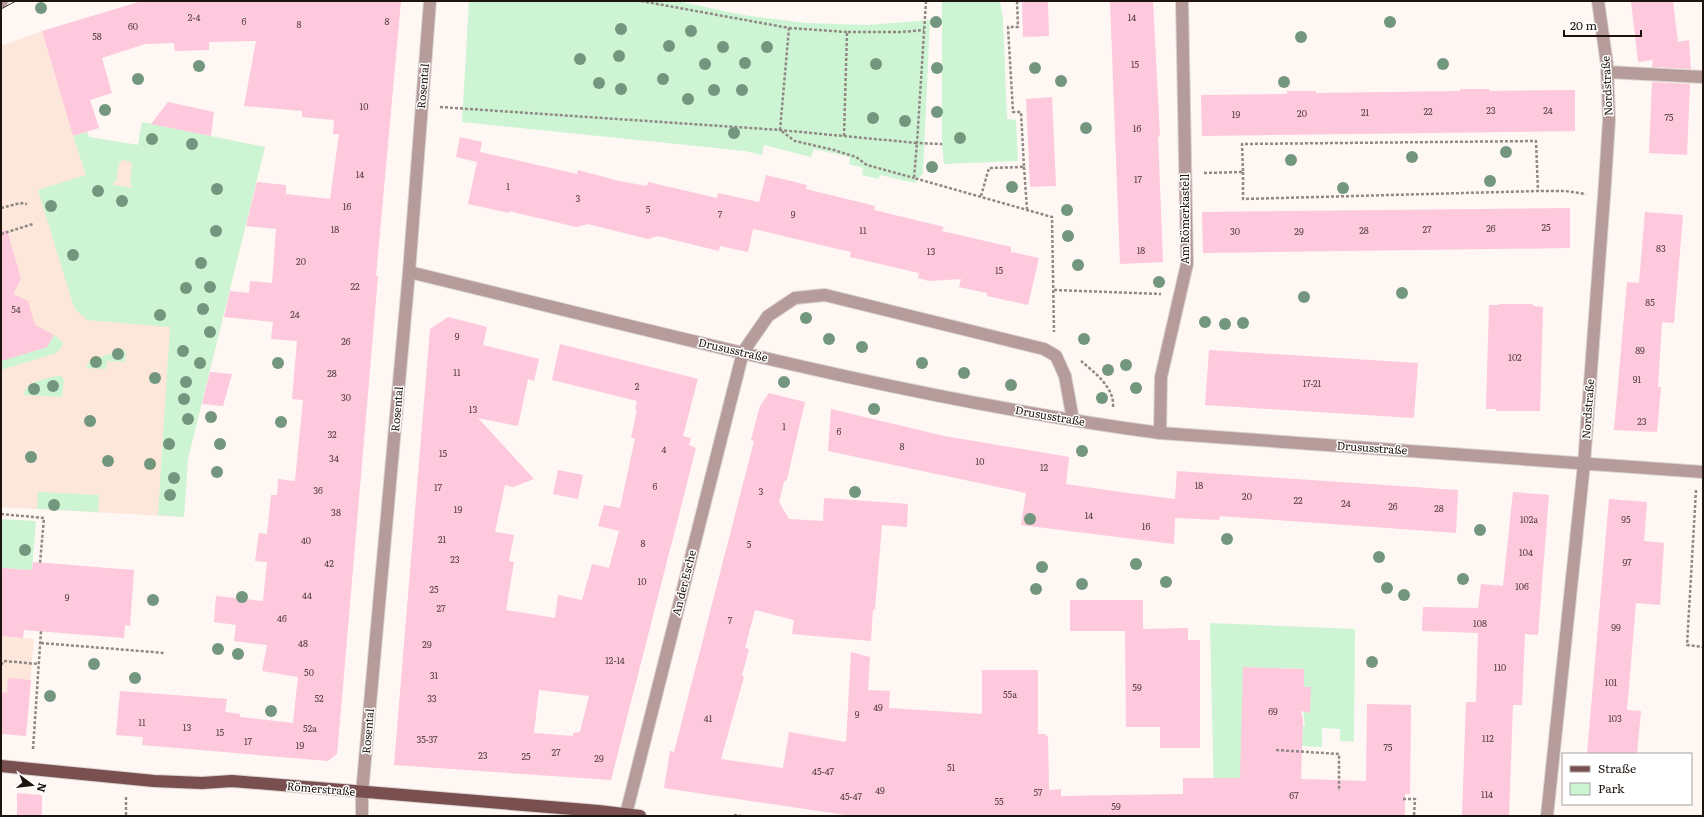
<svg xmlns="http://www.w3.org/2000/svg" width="1704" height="817" viewBox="0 0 1704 817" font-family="Literata,serif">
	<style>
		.built { fill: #fde6da }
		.green { fill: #cdf5d4; fill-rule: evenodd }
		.building { fill: #fec8dd; fill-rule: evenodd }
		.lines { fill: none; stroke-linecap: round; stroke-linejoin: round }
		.minor-casing { stroke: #dad3cf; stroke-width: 14 }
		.major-casing { stroke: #dad3cf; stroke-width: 14 }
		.path { stroke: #918884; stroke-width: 2.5; stroke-dasharray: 3 2; stroke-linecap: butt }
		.minor { stroke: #b59c9a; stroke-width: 12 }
		.major { stroke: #794f4f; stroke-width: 12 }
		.tram { stroke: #403630; stroke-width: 1 }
		.tree { fill: #73977e }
		.labels { text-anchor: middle; stroke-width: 3; stroke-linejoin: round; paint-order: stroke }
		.number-label { font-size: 9px; fill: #564041 }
		.street-label { font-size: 11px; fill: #1e130d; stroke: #fff }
	</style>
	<rect width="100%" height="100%" fill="#fef7f4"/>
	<g class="built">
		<polygon points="42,31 73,136 87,132 89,137 138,145 142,122 265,147 188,459 184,517 1,507 1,46"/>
		<polygon points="1,636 34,639 29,695 1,734"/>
	</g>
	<g class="green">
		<polygon points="469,1 677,1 743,15 806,23 868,25 930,20 923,173 915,183 880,175 879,179 862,175 863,168 849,164 850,157 814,149 811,157 764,145 762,155 745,151 462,122"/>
		<polygon points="942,1 1000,1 1003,19 1007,119 1016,120 1018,161 944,164 942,144"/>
		<path d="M 142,122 L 265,147 L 188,459 L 184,517 L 158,515 L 170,327 L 87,320 L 76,310 L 73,304 L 38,190 L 86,175 L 73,136 L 87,132 L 89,137 L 138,145 ZM 123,160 L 129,161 L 132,164 L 130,185 L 132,185 L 132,188 L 113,185 L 114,182 L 116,182 L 119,163 Z"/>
		<polygon points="54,335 63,342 62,347 56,353 1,370 1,361 47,347"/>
		<polygon points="123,349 126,352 125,362 107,361 106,369 86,368 90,361"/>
		<path d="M 57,376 L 61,376 L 64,380 L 62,397 L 24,395 C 24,381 46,379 57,376 Z"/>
		<polygon points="38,492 99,495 98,512 37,509"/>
		<polygon points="1,519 36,521 32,570 1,568"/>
		<polygon points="1210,623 1355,629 1354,742 1340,741 1340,729 1322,728 1322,747 1302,746 1303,726 1305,726 1303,711 1305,712 1311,687 1304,687 1304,669 1243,667 1252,778 1234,778 1234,800 1214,800"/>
	</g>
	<g class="building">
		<polygon points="142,1 401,1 376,276 378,276 343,686 337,754 328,761 142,745 143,737 116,735 120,691 227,699 225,712 240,714 240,717 293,723 298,677 262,671 267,645 234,641 236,625 214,622 216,596 263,601 267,562 255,561 259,533 267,534 271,495 277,495 278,479 295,481 303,400 292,399 297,341 271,339 273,322 224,317 230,291 249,293 250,281 272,283 276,229 246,226 257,182 286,185 286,194 330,199 339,134 333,134 334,120 302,117 302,111 244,106 256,41 209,42 209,50 175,51 174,43 145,44 102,58 112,93 90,100 99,128 73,136 42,31"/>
		<polygon points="1022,1 1048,1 1049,36 1023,37"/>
		<polygon points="1110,1 1153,1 1160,137 1158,136 1163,262 1120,264"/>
		<polygon points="1631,1 1673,1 1678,42 1689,40 1691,69 1652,67 1653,60 1638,62"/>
		<polygon points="1652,82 1690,84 1687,155 1649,153"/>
		<polygon points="1460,89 1490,89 1489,91 1575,90 1575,131 1202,136 1201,95 1287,94 1287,91 1316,91 1316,93 1460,91"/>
		<polygon points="1052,97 1056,186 1030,187 1026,99"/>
		<polygon points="168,102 214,112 211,136 151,124"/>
		<polygon points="460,137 482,142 480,152 577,174 578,170 619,181 647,186 648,182 717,198 718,193 759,202 766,175 807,185 806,189 875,206 874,210 944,227 942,231 1011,247 1011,252 1039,258 1028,305 987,296 987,293 959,287 961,279 929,281 918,278 919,273 850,257 851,252 753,229 748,252 720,246 719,251 658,236 648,239 588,224 576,227 509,211 509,213 468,204 477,162 456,157"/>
		<polygon points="1570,208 1570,248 1203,253 1202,212"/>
		<polygon points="1645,212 1683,215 1674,323 1662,322 1658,387 1661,387 1657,432 1614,430 1627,282 1639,283"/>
		<polygon points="7,230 21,279 13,294 28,301 35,325 54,335 47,347 1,361 1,231"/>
		<polygon points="1499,304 1533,304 1533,306 1543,307 1540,411 1496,411 1496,409 1486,409 1489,305 1499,305"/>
		<path d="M 448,317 L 487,327 L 483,345 L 539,359 L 534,381 L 528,379 L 518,426 L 478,418 L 534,479 L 513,487 L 505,485 L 495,532 L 514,535 L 509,561 L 514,562 L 506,610 L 555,618 L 558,595 L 582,600 L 592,564 L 609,568 L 619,531 L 598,526 L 604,505 L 620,508 L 635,439 L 631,438 L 637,410 L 635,410 L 637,401 L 552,380 L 560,344 L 698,379 L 683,436 L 691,438 L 689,445 L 696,448 L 611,780 L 394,765 L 430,329 ZM 539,690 L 589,696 L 580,732 L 573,733 L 573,736 L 534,733 Z"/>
		<polygon points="1209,350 1418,363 1414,418 1205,405"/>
		<polygon points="210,372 232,374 223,406 202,404"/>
		<polygon points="769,393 805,402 787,479 784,482 779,502 789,519 823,521 824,498 908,504 907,527 882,525 875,609 873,610 871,641 792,634 794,620 755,610 745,648 749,649 742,675 744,677 721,759 783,768 789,732 846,742 851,652 870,657 868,690 890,691 889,708 982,714 982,670 1038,670 1038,734 1046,734 1046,736 1048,736 1049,790 1061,789 1061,796 1183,794 1183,778 1240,778 1243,667 1304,669 1304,687 1311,687 1310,713 1301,711 1303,720 1301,779 1366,781 1367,704 1411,705 1410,794 1405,794 1405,816 852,816 664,788 670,751 674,752 754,441 751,440 757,417 760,406"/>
		<polygon points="831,409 944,436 1069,457 1066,484 1120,492 1175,499 1177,471 1458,490 1456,533 1220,516 1219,520 1175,518 1174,544 1021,525 1026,493 828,451"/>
		<polygon points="558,470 583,475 578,499 553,494"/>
		<polygon points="1513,492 1549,495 1538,635 1525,634 1522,705 1513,705 1509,816 1462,816 1466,702 1476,702 1478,633 1422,631 1423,607 1478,608 1481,584 1503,586"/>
		<polygon points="1609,499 1647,502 1644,541 1664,543 1660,605 1636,603 1627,710 1641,711 1637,754 1587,754"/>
		<polygon points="33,562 134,570 130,626 125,625 124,638 24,630 23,638 1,636 1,568 32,570"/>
		<polygon points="1070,600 1143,600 1143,629 1188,628 1188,640 1200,640 1200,748 1160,748 1160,727 1126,727 1125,631 1070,631"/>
		<polygon points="8,678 31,680 26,736 1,734 1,692 7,693"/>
		<polygon points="17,793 42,795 42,816 17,816"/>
	</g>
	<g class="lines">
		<g class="minor-casing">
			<g id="minor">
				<polyline points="1,2 2,1"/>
				<polyline points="1607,72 1703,77"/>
				<path d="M 409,272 C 658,332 906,399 1160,433 L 1703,472"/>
				<polyline points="1160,433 1161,377 1187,264 1182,1"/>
				<polyline points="626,814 743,352 768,316 795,298 825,295 1044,349 1056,356 1065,376 1073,420"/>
				<polyline points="362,816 362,793 409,272 430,1"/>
				<polyline points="1547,816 1584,464 1605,183 1609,120 1607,65 1598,1"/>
			</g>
		</g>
		<g class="major-casing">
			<polyline id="major" points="1,766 154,781 202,783 232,781 598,811 640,816"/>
		</g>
		<g class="path">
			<polyline points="641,1 789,28 780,130 795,141 834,150 856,157 867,165 914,178"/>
			<polyline points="926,1 917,143 942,144"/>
			<polyline points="789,28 847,32"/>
			<polyline points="440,107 780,130 917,143 914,178 1052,217 1054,332"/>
			<polyline points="844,136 847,32 901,32 924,30"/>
			<polyline points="1024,167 1027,209"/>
			<polyline points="1243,172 1243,199 1538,191 1565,191 1586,194"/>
			<polyline points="1204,173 1243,172 1242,144 1536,141 1538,191"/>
			<polyline points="981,196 989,168 1024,167 1021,112 1013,112 1008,27 1018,27 1017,1"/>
			<polyline points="1,208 20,203 27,204"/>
			<polyline points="1,234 33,224"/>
			<polyline points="1054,290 1161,294"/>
			<path d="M 1081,361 C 1094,372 1115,388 1113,407"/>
			<polyline points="1696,490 1687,645 1703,647"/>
			<polyline points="1,514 44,518 40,563"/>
			<polyline points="41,643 165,653"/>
			<polyline points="1,665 4,661 39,664"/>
			<polyline points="33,749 41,631"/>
			<polyline points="1276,750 1339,754 1339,791"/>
			<polyline points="126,797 126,816"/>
			<polyline points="1403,799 1415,799 1414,816"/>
			<polyline points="734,815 742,816"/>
		</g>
		<use href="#minor" class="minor"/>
		<use href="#major" class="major"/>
		<polyline class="tram" points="1,9 16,1"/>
	</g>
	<g class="tree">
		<circle cx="41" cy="8" r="6"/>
		<circle cx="936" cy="22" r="6"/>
		<circle cx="1390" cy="22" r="6"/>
		<circle cx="621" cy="29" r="6"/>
		<circle cx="691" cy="31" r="6"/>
		<circle cx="1301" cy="37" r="6"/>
		<circle cx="669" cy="46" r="6"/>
		<circle cx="723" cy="47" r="6"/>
		<circle cx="767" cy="47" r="6"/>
		<circle cx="619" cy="56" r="6"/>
		<circle cx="580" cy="59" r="6"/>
		<circle cx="745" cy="63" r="6"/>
		<circle cx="705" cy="64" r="6"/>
		<circle cx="876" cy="64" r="6"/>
		<circle cx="1443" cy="64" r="6"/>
		<circle cx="199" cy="66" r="6"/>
		<circle cx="937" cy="68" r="6"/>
		<circle cx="1035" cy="68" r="6"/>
		<circle cx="138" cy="79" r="6"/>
		<circle cx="663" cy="79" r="6"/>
		<circle cx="1061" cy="81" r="6"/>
		<circle cx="1284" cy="82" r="6"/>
		<circle cx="599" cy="83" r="6"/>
		<circle cx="621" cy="89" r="6"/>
		<circle cx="714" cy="90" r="6"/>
		<circle cx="742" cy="90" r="6"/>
		<circle cx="688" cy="99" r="6"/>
		<circle cx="105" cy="110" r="6"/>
		<circle cx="937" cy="112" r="6"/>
		<circle cx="873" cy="118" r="6"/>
		<circle cx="905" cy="121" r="6"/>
		<circle cx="1086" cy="128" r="6"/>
		<circle cx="734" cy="133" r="6"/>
		<circle cx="960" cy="138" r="6"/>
		<circle cx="152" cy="139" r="6"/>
		<circle cx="192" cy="144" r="6"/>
		<circle cx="1506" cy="152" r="6"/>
		<circle cx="1412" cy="157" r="6"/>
		<circle cx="1291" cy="160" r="6"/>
		<circle cx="932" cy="167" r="6"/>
		<circle cx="1490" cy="181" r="6"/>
		<circle cx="1012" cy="187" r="6"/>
		<circle cx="1343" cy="188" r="6"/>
		<circle cx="217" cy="189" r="6"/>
		<circle cx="98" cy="191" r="6"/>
		<circle cx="122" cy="201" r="6"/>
		<circle cx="51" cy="206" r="6"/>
		<circle cx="1067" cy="210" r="6"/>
		<circle cx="216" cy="231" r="6"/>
		<circle cx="1068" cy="236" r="6"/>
		<circle cx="73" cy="255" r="6"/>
		<circle cx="201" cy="263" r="6"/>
		<circle cx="1078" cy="265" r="6"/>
		<circle cx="1159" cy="282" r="6"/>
		<circle cx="210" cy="287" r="6"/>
		<circle cx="186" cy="288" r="6"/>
		<circle cx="1402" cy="293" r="6"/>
		<circle cx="1304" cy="297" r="6"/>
		<circle cx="203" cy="309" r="6"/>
		<circle cx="160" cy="315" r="6"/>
		<circle cx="806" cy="318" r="6"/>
		<circle cx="1205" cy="322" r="6"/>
		<circle cx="1243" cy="323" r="6"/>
		<circle cx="1225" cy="324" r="6"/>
		<circle cx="210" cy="332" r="6"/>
		<circle cx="829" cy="339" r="6"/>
		<circle cx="1084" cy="339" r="6"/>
		<circle cx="862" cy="347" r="6"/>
		<circle cx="183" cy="351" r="6"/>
		<circle cx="118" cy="354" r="6"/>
		<circle cx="96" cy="362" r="6"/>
		<circle cx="200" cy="363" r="6"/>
		<circle cx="278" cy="363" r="6"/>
		<circle cx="922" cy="363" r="6"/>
		<circle cx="1126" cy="365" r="6"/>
		<circle cx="1108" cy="370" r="6"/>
		<circle cx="964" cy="373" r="6"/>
		<circle cx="155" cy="378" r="6"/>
		<circle cx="186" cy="382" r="6"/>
		<circle cx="784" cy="382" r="6"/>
		<circle cx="1011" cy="385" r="6"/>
		<circle cx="53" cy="386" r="6"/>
		<circle cx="1136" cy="388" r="6"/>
		<circle cx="34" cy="389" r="6"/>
		<circle cx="1102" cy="398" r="6"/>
		<circle cx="184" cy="399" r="6"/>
		<circle cx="874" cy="409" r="6"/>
		<circle cx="211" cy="417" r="6"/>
		<circle cx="188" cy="419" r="6"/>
		<circle cx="90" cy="421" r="6"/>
		<circle cx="281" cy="422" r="6"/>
		<circle cx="169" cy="444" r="6"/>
		<circle cx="220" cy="444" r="6"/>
		<circle cx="1082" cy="451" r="6"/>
		<circle cx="31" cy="457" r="6"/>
		<circle cx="108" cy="461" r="6"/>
		<circle cx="150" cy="464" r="6"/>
		<circle cx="217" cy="472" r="6"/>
		<circle cx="174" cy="478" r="6"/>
		<circle cx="855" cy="492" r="6"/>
		<circle cx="170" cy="495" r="6"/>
		<circle cx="54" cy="505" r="6"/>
		<circle cx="1030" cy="519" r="6"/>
		<circle cx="1480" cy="530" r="6"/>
		<circle cx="1227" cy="539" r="6"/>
		<circle cx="25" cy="550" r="6"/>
		<circle cx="1379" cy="557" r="6"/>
		<circle cx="1136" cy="564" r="6"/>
		<circle cx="1042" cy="567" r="6"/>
		<circle cx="1463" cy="579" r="6"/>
		<circle cx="1166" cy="582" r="6"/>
		<circle cx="1082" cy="584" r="6"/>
		<circle cx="1387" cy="588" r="6"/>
		<circle cx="1036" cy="589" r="6"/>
		<circle cx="1404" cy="595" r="6"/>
		<circle cx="242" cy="597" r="6"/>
		<circle cx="153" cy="600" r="6"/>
		<circle cx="218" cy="649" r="6"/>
		<circle cx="238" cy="654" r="6"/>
		<circle cx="1372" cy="662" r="6"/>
		<circle cx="94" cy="664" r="6"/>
		<circle cx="135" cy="678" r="6"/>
		<circle cx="50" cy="696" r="6"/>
		<circle cx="271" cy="711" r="6"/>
	</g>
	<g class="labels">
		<g class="number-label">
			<text x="194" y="21">2-4</text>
			<text x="1132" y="21">14</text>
			<text x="244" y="25">6</text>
			<text x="387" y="25">8</text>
			<text x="299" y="28">8</text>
			<text x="133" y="30">60</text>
			<text x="97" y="40">58</text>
			<text x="1135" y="68">15</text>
			<text x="364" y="110">10</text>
			<text x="1491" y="114">23</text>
			<text x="1548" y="114">24</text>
			<text x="1428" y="115">22</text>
			<text x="1365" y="116">21</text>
			<text x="1302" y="117">20</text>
			<text x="1236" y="118">19</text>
			<text x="1669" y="121">75</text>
			<text x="1137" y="132">16</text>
			<text x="360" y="178">14</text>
			<text x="1138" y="183">17</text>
			<text x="508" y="190">1</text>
			<text x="578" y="202">3</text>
			<text x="347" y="210">16</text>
			<text x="648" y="213">5</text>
			<text x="720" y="218">7</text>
			<text x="793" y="218">9</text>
			<text x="1546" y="231">25</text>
			<text x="1491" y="232">26</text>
			<text x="335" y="233">18</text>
			<text x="1427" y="233">27</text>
			<text x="863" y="234">11</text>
			<text x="1364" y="234">28</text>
			<text x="1235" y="235">30</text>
			<text x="1299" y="235">29</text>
			<text x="1661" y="252">83</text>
			<text x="1141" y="254">18</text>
			<text x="931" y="255">13</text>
			<text x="301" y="265">20</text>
			<text x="999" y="274">15</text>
			<text x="355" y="290">22</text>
			<text x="1650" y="306">85</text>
			<text x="16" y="313">54</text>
			<text x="295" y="318">24</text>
			<text x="457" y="340">9</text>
			<text x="346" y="345">26</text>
			<text x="1640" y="354">89</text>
			<text x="1515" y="361">102</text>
			<text x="457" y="376">11</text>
			<text x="332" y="377">28</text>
			<text x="1637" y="383">91</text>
			<text x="1312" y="387">17-21</text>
			<text x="637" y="390">2</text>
			<text x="346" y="401">30</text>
			<text x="473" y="413">13</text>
			<text x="1642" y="425">23</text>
			<text x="784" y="430">1</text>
			<text x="839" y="435">6</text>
			<text x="332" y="438">32</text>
			<text x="902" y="450">8</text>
			<text x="664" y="453">4</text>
			<text x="443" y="457">15</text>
			<text x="334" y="462">34</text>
			<text x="980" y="465">10</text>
			<text x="1044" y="471">12</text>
			<text x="1199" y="489">18</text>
			<text x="655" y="490">6</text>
			<text x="438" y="491">17</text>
			<text x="318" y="494">36</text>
			<text x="761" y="495">3</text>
			<text x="1247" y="500">20</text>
			<text x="1298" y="504">22</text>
			<text x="1346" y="507">24</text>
			<text x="1393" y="510">26</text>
			<text x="1439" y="512">28</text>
			<text x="458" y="513">19</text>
			<text x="336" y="516">38</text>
			<text x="1089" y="519">14</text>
			<text x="1529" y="523">102a</text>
			<text x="1626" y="523">95</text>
			<text x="1146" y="530">16</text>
			<text x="442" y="543">21</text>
			<text x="306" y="544">40</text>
			<text x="643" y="547">8</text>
			<text x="749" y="548">5</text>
			<text x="1526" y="556">104</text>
			<text x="455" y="563">23</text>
			<text x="1627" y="566">97</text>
			<text x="329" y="567">42</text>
			<text x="642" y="585">10</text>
			<text x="1522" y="590">106</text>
			<text x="434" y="593">25</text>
			<text x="307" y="599">44</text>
			<text x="67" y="601">9</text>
			<text x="441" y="612">27</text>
			<text x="282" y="622">46</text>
			<text x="730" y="624">7</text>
			<text x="1480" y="627">108</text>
			<text x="1616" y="631">99</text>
			<text x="303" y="647">48</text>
			<text x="427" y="648">29</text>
			<text x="615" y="664">12-14</text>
			<text x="1500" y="671">110</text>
			<text x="309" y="676">50</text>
			<text x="434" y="679">31</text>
			<text x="1611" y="686">101</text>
			<text x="1137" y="691">59</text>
			<text x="1010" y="698">55a</text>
			<text x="319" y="702">52</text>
			<text x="432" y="702">33</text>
			<text x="878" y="711">49</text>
			<text x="1273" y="715">69</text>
			<text x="857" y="718">9</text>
			<text x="708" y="722">41</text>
			<text x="1615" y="722">103</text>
			<text x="142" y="726">11</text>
			<text x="187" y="731">13</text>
			<text x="310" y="732">52a</text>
			<text x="220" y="736">15</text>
			<text x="1488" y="742">112</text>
			<text x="427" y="743">35-37</text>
			<text x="248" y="745">17</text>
			<text x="300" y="749">19</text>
			<text x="1388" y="751">75</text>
			<text x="556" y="756">27</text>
			<text x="483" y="759">23</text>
			<text x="526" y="760">25</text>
			<text x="599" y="762">29</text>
			<text x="951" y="771">51</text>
			<text x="823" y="775">45-47</text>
			<text x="880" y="794">49</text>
			<text x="1038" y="796">57</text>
			<text x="1487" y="798">114</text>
			<text x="1294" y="799">67</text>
			<text x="851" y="800">45-47</text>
			<text x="999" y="805">55</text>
			<text x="1116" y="810">59</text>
		</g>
		<g class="street-label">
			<text transform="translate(423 86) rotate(-85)" y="4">Rosental</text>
			<text transform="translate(1607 86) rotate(-93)" y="4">Nordstraße</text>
			<text transform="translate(1185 219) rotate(-90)" y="4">Am Römerkastell</text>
			<text transform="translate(733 350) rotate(13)" y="4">Drususstraße</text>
			<text transform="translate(397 409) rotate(-85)" y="4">Rosental</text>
			<text transform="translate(1588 409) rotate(-86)" y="4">Nordstraße</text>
			<text transform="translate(1050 416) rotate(10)" y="4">Drususstraße</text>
			<text transform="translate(1372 448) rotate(4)" y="4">Drususstraße</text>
			<text transform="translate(684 583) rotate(-76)" y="4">An der Esche</text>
			<text transform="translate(368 731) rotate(-85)" y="4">Rosental</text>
			<text transform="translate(321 789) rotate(5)" y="4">Römerstraße</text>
		</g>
	</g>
	<rect width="1704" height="817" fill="none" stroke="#1e130d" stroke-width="4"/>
	<rect x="1562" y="753" width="130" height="52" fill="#ffffff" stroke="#a5a19e"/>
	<rect x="1570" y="766" width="20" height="6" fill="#794f4f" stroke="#a5a19e"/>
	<text x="1598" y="773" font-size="12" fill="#1e130d">Straße</text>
	<rect x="1570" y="783" width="20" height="12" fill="#cdf5d4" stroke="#a5a19e"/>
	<text x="1598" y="793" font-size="12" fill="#1e130d">Park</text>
	<g transform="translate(32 785) rotate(105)" stroke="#ffffff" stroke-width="3" paint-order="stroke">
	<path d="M0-3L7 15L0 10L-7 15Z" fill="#1e130d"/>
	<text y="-6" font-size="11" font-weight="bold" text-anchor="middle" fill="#1e130d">N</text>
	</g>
	<path d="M1564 30v6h77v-6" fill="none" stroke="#1e130d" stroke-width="2"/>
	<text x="1570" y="30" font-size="12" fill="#1e130d" stroke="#ffffff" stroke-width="3" paint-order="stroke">20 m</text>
</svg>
